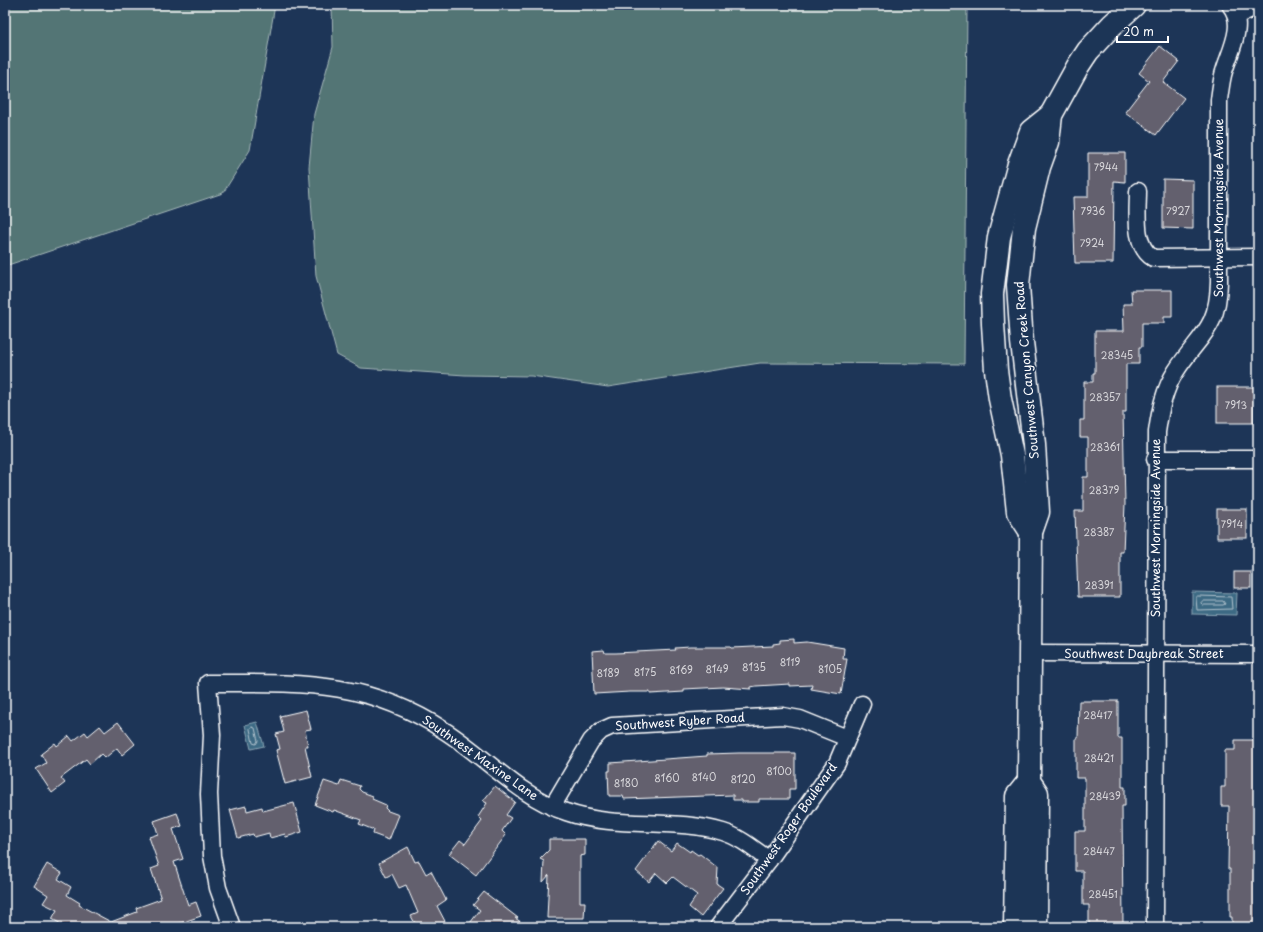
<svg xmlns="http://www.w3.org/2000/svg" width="1263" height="932" viewBox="0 0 1263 932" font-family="'Playpen Sans',sans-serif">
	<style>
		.green { fill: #527474; stroke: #a8baba }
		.water { fill: #3e6a84; stroke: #8ba6b5 }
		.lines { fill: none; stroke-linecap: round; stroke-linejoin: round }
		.shore { stroke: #b2c3ce; stroke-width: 1 }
		.building { fill: #63606e; stroke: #fff }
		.minor-casing { stroke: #fff; stroke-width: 19 }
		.secondary-casing { stroke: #fff; stroke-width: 25 }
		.minor { stroke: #1d3557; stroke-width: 16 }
		.secondary { stroke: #1d3557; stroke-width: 22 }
		.labels { text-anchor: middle; stroke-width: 3; stroke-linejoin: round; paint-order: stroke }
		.number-label { font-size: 10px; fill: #d8d7db }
		.street-label { font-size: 12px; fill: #fff; stroke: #1d3557 }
	</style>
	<rect width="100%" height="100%" fill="#1d3557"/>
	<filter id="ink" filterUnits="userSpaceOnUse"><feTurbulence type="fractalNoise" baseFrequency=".025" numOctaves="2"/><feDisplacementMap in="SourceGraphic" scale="8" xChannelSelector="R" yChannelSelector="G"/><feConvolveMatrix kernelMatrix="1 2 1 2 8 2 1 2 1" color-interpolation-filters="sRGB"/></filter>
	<g filter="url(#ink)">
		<g class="green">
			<polygon points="5,5 275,5 250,150 223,193 5,266"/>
			<polygon points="332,5 967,5 964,364 760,363 608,387 531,376 465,375 361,368 337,355 316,276 309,167 314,114 333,47"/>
		</g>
		<g class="water">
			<polygon points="1192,592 1237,593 1236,615 1192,614"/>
			<polygon points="257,722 264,746 251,749 245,725"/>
		</g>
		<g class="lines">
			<g class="shore">
				<polygon points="1198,596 1231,597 1232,609 1197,610 1196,598"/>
				<polygon points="1203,601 1223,601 1225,604 1223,605 1203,605 1201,603"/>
				<polygon points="252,727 255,728 258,741 256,744 253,743 250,729"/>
			</g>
		</g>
		<g class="building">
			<polygon points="1160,46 1179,61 1163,82 1184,98 1156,135 1125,112 1149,81 1139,73"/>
			<polygon points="1088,153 1125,153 1125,182 1114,181 1113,263 1075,263 1073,197 1088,197"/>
			<polygon points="1163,179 1193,180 1193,229 1163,228"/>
			<polygon points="1131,290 1172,290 1172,317 1164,317 1164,323 1142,323 1142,347 1139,347 1139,364 1126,364 1126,412 1123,412 1125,504 1123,552 1120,552 1120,597 1078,597 1075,511 1083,511 1083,477 1088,477 1088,437 1080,437 1080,420 1084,420 1084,382 1093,382 1093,373 1095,373 1095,331 1124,331 1123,304 1132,304"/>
			<rect x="1217" y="387" width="37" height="36"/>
			<rect x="1217" y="509" width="30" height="29"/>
			<rect x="1234" y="572" width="17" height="16"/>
			<polygon points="794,639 794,643 807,642 844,648 843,659 847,659 841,694 811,689 812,685 790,686 790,684 756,686 751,687 751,689 723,687 684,689 684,692 650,694 650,692 630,692 594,694 592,651 604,650 605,653 616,653 676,650 675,648 690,647 731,647 732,648 773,646 773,644 780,643 780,640"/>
			<polygon points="1079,701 1118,701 1118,738 1122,738 1122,787 1125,787 1125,806 1122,806 1123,927 1089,927 1089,905 1083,905 1083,871 1075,871 1075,831 1085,831 1085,778 1076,778 1076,738 1078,738"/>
			<polygon points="306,710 311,729 305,730 308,746 305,746 312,777 285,784 276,750 280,749 276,734 284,732 280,716"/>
			<polygon points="118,722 135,744 122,755 117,748 105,758 101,754 90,764 86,759 61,778 65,783 52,793 36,769 46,763 41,754 55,743 57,746 69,736 73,741 85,732 88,736 100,726 105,732"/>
			<polygon points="1235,740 1258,740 1258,927 1232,927 1232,917 1230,917 1230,869 1228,869 1229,806 1221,806 1221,787 1225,787 1225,750 1235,750"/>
			<polygon points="739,753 795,753 795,789 789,789 789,799 759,799 759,802 742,802 742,800 733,800 733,795 624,799 623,796 609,796 608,771 610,771 610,763 707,756 707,754"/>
			<polygon points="341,780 360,786 359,789 362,792 373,796 372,799 386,805 385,808 388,811 399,815 389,840 373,834 374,830 359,824 361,820 334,810 333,812 315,805 324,781 339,786"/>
			<polygon points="495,786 515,802 506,815 511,818 502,831 506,835 476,875 449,854 460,840 465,844 482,821 478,817 487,803 483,801"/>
			<polygon points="294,803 302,832 286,837 285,834 270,838 269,833 254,837 253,834 238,838 230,810 246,806 247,811 262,807 263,811"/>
			<polygon points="177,813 182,826 173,829 183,859 174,862 188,905 196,902 201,916 169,927 67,927 52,919 57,910 43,903 48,895 34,886 47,864 62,873 58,879 71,887 67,895 80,903 79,905 111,922 137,912 136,908 161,899 151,869 159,866 149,837 158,834 154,821"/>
			<polygon points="549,839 585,839 585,855 580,856 580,902 585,902 584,918 547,918 549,875 543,882 544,861 540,859 549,850"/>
			<polygon points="658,841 671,851 677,843 690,852 691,850 698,855 700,854 718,868 717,884 723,888 701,917 689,907 697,895 673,877 667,883 656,873 649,882 636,871"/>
			<polygon points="408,847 415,862 419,861 426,874 431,871 446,900 437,906 448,927 417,927 411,916 418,913 406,885 399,888 392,874 386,877 379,863"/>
			<polygon points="484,892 518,918 515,918 528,927 467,927 480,910 473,905"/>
		</g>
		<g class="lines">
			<g class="minor-casing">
				<g id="minor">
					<polyline points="1236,16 1258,6"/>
					<path d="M 1138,191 C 1138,212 1133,246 1153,258 L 1258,257"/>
					<polyline points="1155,459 1258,459"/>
					<polyline points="1030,653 1258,654"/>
					<polyline points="552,807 591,741 601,731 612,726 783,716 800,719 847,738"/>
					<path d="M 232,927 L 218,888 L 212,856 L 209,794 L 212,735 L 208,683 C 298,683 366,679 445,731 C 486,757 520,797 566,812 C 617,830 672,817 723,832 C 740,837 755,850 769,860"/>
					<polyline points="718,927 769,860 837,763 862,704"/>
					<path d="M 1155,927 L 1157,432 C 1160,411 1164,389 1176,371 C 1200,334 1218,330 1219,282 L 1219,100 C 1220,92 1221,84 1223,75 C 1228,54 1247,25 1230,5"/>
				</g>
			</g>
			<g class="secondary-casing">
				<g id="secondary">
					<polyline points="1031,532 1018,512 1012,455 1000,399 996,370 993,324 992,294 999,237 1019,164 1031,131 1051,115"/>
					<polyline points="1015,927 1017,796 1029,781"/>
					<polyline points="1036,927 1037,793 1029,781 1031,532 1038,512 1034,445 1022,342 1018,285 1024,228 1039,167 1048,142 1051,115 1078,66 1088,51 1112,25 1134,5"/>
				</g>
			</g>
			<use href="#minor" class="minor"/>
			<use href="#secondary" class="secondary"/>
		</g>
	</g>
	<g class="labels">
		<g class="number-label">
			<text x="1106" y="171">7944</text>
			<text x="1093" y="215">7936</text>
			<text x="1178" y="215">7927</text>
			<text x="1092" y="247">7924</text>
			<text x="1117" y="359">28345</text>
			<text x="1105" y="401">28357</text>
			<text x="1236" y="409">7913</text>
			<text x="1105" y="451">28361</text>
			<text x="1104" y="494">28379</text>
			<text x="1232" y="528">7914</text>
			<text x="1099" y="536">28387</text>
			<text x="1099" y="589">28391</text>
			<text x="790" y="666">8119</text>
			<text x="754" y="671">8135</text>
			<text x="717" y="673">8149</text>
			<text x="830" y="673">8105</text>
			<text x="681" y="674">8169</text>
			<text x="645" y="676">8175</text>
			<text x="608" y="677">8189</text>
			<text x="1098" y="719">28417</text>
			<text x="1099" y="762">28421</text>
			<text x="779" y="775">8100</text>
			<text x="704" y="781">8140</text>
			<text x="667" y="782">8160</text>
			<text x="743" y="783">8120</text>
			<text x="626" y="787">8180</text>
			<text x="1105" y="800">28439</text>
			<text x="1099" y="855">28447</text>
			<text x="1103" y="898">28451</text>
		</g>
		<g class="street-label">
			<text transform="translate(1219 208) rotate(-90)" y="4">Southwest Morningside Avenue</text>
			<text transform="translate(1027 370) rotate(-95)" y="4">Southwest Canyon Creek Road</text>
			<text transform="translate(1156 528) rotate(-90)" y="4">Southwest Morningside Avenue</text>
			<text x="1144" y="658">Southwest Daybreak Street</text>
			<text transform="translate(680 722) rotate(-4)" y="4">Southwest Ryber Road</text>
			<text transform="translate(480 758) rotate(35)" y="4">Southwest Maxine Lane</text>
			<text transform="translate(789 829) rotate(-55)" y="4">Southwest Roger Boulevard</text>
		</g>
	</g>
	<rect width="1263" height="932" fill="none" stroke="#1d3557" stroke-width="20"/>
	<rect x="10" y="10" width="1243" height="912" fill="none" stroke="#fff" stroke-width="1.5" filter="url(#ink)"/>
	<path d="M1117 36v6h51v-6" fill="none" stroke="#ffffff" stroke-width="2"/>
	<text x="1123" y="36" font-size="12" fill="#ffffff" stroke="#1d3557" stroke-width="3" paint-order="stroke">20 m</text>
</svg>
